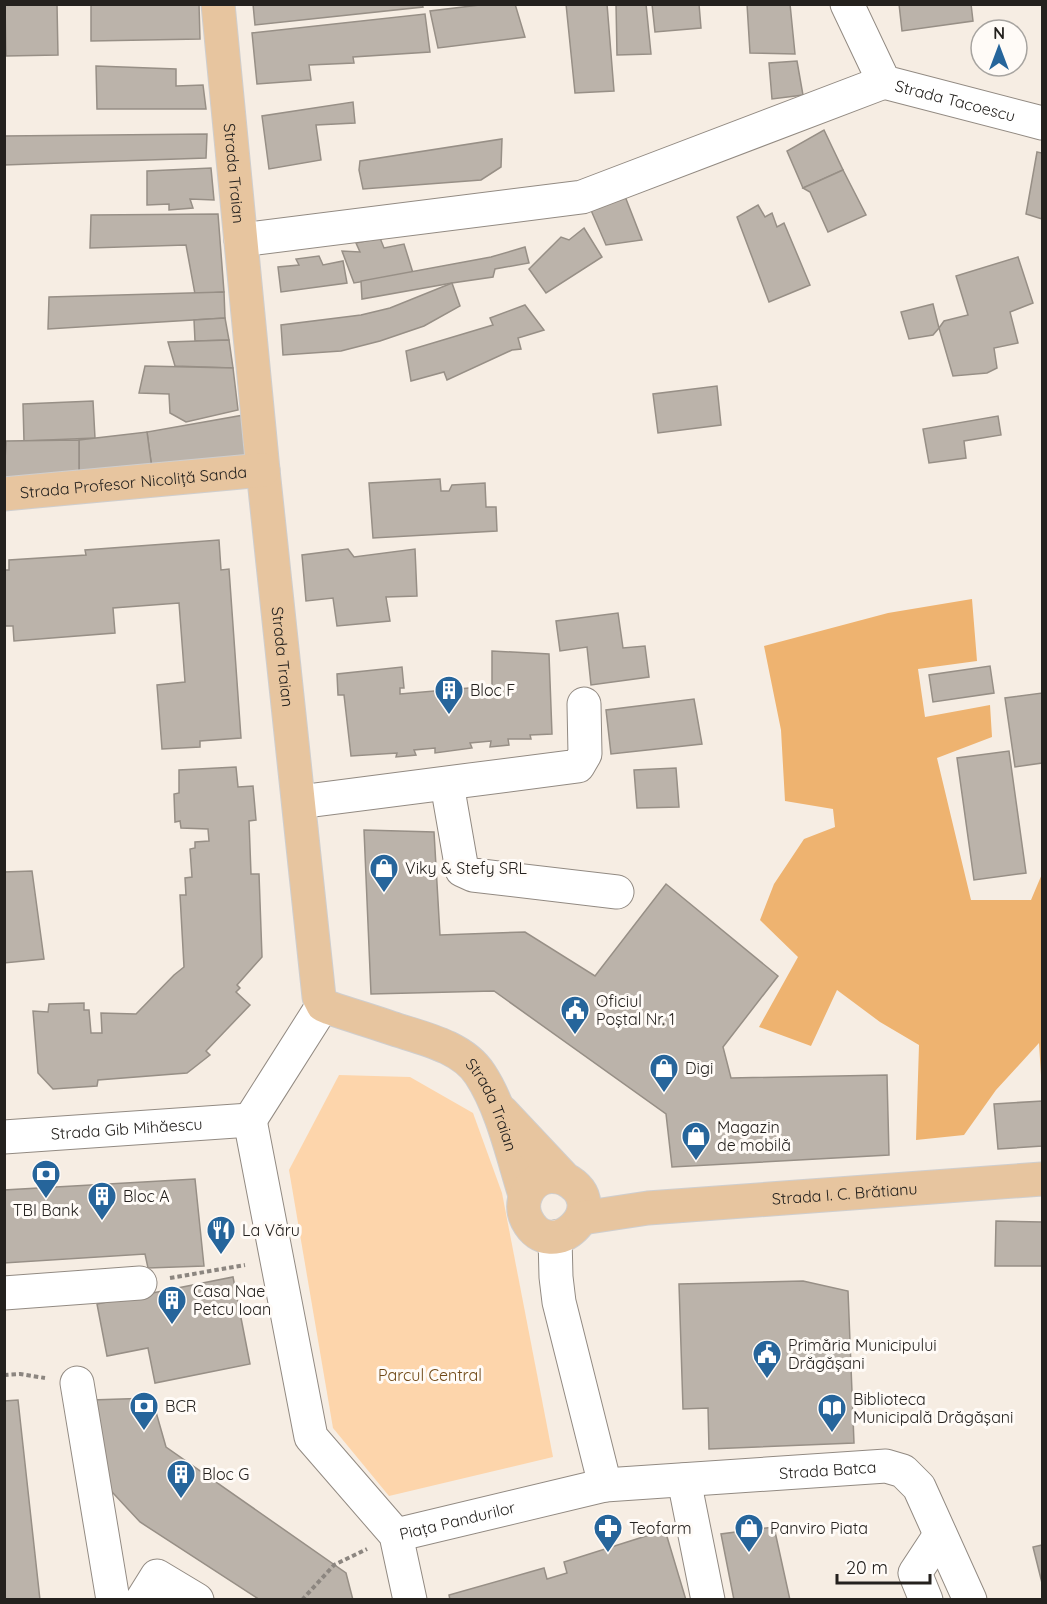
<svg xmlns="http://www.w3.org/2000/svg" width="1047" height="1604" viewBox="0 0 1047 1604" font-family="Quicksand,sans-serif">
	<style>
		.green { fill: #fdd5ab }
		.forest { fill: #eeb370 }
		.building { fill: #bbb3aa; stroke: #978f86; stroke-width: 1.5 }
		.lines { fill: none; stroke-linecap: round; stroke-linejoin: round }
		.minor-casing { stroke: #928a82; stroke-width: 35 }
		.major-casing { stroke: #cfcece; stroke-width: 35 }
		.path { stroke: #8c8680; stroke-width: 4; stroke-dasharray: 4.5 3; stroke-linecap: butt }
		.minor { stroke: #fff; stroke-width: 33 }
		.major { stroke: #e7c59f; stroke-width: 33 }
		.labels { text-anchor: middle; stroke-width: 6; stroke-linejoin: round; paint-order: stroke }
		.street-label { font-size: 16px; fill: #24211e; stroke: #fffbf7 }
		.poi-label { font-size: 16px; fill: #24211e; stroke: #fffbf7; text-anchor: start }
		.park-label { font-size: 16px; fill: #6f4815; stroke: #fffbf7 }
	</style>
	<rect width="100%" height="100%" fill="#f6ede3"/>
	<polygon class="green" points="339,1075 410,1077 473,1113 502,1193 553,1457 389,1496 333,1428 289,1170"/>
	<polygon class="forest" points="972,599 977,661 918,669 925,717 990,705 992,737 937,758 971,900 1031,900 1042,874 1042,1075 1041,1075 1039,1043 996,1090 964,1135 916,1140 919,1045 880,1022 837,990 811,1046 759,1027 798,957 760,920 774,884 804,839 835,827 833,809 785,801 781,730 764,646 888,613"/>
	<g class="building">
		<polygon points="5,4 57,4 58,55 6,56"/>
		<polygon points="91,4 199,4 200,39 91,41"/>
		<polygon points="253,4 422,4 423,7 255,25"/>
		<polygon points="488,4 515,4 525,37 438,48 430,11"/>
		<polygon points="566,4 607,4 614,91 575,93"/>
		<polygon points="616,4 646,4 651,54 617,55"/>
		<polygon points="652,4 699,4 701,28 655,32"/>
		<polygon points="747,4 790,4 795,54 750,53"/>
		<polygon points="899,4 971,4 973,21 902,31"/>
		<polygon points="425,14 430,52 353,57 354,63 309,65 311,80 257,84 252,33"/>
		<polygon points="797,61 803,95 772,99 769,63"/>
		<polygon points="96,66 176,69 176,86 203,85 206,109 97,109"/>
		<polygon points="353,102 355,123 316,125 321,160 269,169 262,116"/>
		<polygon points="824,130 843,170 803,188 787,151"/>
		<polygon points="207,134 206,158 4,165 4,136"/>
		<polygon points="502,139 501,167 481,180 363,189 359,170 360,161"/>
		<polygon points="1037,152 1042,153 1042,219 1026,214"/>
		<polygon points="211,168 214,200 190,199 193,208 169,210 169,204 147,205 147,171"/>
		<polygon points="843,170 866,215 828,232 810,192 803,188"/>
		<polygon points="621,186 642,240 606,245 587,201"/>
		<polygon points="758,205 765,217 772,213 777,227 784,223 810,285 769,302 737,217"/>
		<polygon points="218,214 224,292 195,294 186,245 90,248 91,215"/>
		<polygon points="584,228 602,257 546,293 529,269 561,237 569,240"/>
		<polygon points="380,238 384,248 404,244 413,273 354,283 342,251 360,252 356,243"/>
		<polygon points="525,247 529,263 495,269 493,277 452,283 362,299 361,281 491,257"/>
		<polygon points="319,256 323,265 343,261 347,283 281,292 278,267 299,265 296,259"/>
		<polygon points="1018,257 1033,303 1010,312 1018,343 994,348 997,368 987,373 953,376 939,328 944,321 968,315 956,276"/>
		<polygon points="452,283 460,306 424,326 380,341 341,351 283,355 281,325 361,315 390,308"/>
		<polygon points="224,292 225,318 48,329 49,297"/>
		<polygon points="933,304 939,328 933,335 909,339 901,312"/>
		<polygon points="525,305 544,330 518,338 521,349 512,350 447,380 444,372 411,381 406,351 493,325 490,318"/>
		<polygon points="225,318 229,340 195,341 194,320"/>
		<polygon points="229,340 233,368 175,366 168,342"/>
		<polygon points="145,366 233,368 238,410 186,422 170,413 169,394 139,393"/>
		<polygon points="717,386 721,425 658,433 653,394"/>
		<polygon points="93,401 95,438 24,441 23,404"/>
		<polygon points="244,415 245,467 152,469 147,432"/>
		<polygon points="998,416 1001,435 964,441 966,458 929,463 923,429"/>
		<polygon points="147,432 152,469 79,476 79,440"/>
		<polygon points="79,440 79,473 4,480 6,441"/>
		<polygon points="440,479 441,491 449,491 452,485 485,483 486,507 496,507 497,531 373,538 369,483"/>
		<polygon points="219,540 221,570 229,569 241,738 200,741 200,747 162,749 157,685 185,682 179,603 113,608 115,633 14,641 13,626 4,626 4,570 9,570 9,560 86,555 85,550"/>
		<polygon points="348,549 354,557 415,549 417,596 386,597 390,621 337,626 333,598 306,601 302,555"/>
		<polygon points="618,613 623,648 645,646 649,677 591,685 587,647 560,651 556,621"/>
		<polygon points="492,651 549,654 552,734 530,735 531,739 508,739 509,745 490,747 491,741 470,743 472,748 435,753 435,748 414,750 416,755 396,757 397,753 351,756 344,695 338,695 337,674 402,667 404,688 400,688 400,694 492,686"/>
		<polygon points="990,666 994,693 933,702 929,675"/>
		<polygon points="1042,693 1042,763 1015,767 1005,698"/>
		<polygon points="694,699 702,744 611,754 606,710"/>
		<polygon points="1009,751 1026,873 974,880 957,758"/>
		<polygon points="236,767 238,787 253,786 256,820 249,821 251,874 259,874 262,957 237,985 240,988 236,992 250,1005 206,1051 210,1055 187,1073 98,1080 97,1086 53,1089 38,1073 33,1011 48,1012 49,1004 84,1003 84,1010 89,1010 91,1033 102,1033 101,1013 136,1014 174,975 184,967 180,895 186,895 185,878 192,877 190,849 195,848 195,842 209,841 208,829 181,828 180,821 175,822 174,794 179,793 179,770"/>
		<polygon points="676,768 679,807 637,808 634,770"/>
		<polygon points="364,830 434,832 440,935 525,932 595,976 666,884 778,976 723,1047 731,1078 887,1075 889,1155 672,1167 666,1114 494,991 371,994"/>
		<polygon points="32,871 44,959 4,963 4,872"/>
		<polygon points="1042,1101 1042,1146 998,1149 994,1104"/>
		<polygon points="195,1179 204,1266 148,1268 145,1254 4,1263 4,1190"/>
		<polygon points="996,1221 1042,1222 1042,1266 995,1266"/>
		<polygon points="233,1277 250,1364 155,1383 148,1348 107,1356 97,1304"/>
		<polygon points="803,1281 848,1291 854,1443 709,1449 708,1408 683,1409 679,1284"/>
		<polygon points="152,1398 166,1447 346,1573 353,1600 260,1600 140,1522 99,1478 91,1400"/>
		<polygon points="18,1400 40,1600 4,1600 4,1401"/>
		<polygon points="774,1527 790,1600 734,1600 721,1534"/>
		<polygon points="665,1530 686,1600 450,1600 449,1595 544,1568 547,1579 567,1573 564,1562"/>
		<polygon points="1042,1545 1042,1583 1033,1547"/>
	</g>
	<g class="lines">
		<g class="minor-casing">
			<g id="minor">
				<path id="s1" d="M 847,4 L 884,82 L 1042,123"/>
				<polyline points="241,240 582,197 884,82"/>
				<polyline points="447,784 462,870 473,875 617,892"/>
				<polyline points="299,802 578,766 585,754 584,704"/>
				<polyline points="250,1120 311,1437 396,1535 410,1600"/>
				<polyline points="250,1120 323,1005"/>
				<path id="s2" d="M 4,1137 L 250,1120"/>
				<polyline points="555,1237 556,1277 559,1302 605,1485"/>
				<polyline points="4,1293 140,1283"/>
				<polyline points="77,1383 113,1600"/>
				<polyline points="684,1480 708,1600"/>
				<path id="s3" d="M 396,1535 L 605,1485 L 886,1466 L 903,1471 L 919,1487 L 970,1600"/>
				<polyline points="142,1600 157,1576 197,1600"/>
				<polyline points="926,1600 915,1573 940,1535"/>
			</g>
		</g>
		<g class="major-casing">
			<g id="major">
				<path id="s4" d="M 218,4 L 263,470 L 319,997 L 323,1005 L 330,1008 C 350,1015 371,1021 391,1028 C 421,1038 462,1046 480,1074 C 502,1107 513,1157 525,1195"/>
				<path id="s5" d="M 4,494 L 263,470"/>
				<path d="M 502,1112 L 565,1179 C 616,1206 551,1267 527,1220 C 518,1203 528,1181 547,1177 C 553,1176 559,1177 565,1179"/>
				<path id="s6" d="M 582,1218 L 648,1208 L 1042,1179"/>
			</g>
		</g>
		<g class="path">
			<polyline points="170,1278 245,1265"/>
			<polyline points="4,1375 20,1374 45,1378"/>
			<polyline points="302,1600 334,1565 367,1549"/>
		</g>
		<use href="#minor" class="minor"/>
		<use href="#major" class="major"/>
	</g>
	<defs>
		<g id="building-pin" transform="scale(1.5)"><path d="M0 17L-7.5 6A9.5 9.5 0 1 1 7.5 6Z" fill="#26659b" stroke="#fffbf7"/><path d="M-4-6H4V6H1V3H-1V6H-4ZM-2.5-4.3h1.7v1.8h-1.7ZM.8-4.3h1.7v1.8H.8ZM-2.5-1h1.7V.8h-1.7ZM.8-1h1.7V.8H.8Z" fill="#fff"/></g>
		<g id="shop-pin" transform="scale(1.5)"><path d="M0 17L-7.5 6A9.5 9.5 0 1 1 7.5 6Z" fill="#26659b" stroke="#fffbf7"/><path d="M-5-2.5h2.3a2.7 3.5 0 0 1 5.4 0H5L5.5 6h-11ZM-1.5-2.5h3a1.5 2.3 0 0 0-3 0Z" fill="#fff"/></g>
		<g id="civic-pin" transform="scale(1.5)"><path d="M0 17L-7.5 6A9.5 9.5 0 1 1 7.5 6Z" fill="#26659b" stroke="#fffbf7"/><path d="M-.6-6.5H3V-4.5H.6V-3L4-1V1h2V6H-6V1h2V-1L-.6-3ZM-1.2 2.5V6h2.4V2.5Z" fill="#fff"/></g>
		<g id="bank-pin" transform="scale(1.5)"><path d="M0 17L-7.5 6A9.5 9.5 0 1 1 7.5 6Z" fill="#26659b" stroke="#fffbf7"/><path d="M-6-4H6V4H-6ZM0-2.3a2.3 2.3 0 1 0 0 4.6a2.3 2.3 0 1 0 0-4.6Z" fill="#fff"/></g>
		<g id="restaurant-pin" transform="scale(1.5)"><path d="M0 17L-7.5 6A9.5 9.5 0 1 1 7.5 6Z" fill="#26659b" stroke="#fffbf7"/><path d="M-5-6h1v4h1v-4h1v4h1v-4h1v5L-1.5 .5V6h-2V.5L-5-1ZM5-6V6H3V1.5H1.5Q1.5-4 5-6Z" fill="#fff"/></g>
		<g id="library-pin" transform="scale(1.5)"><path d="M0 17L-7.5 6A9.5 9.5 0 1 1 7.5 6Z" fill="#26659b" stroke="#fffbf7"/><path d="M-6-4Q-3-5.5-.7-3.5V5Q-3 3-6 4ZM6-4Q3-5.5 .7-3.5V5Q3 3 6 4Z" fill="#fff"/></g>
		<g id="pharmacy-pin" transform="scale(1.5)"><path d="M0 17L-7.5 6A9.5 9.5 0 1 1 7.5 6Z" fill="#26659b" stroke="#fffbf7"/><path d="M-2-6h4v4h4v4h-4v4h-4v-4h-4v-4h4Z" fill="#fff"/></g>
	</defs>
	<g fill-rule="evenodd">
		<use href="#building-pin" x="449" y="690"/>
		<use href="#shop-pin" x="384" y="868"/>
		<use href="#civic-pin" x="575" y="1010"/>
		<use href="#shop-pin" x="664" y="1068"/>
		<use href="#shop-pin" x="696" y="1136"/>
		<use href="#bank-pin" x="46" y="1174"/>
		<use href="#building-pin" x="102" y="1196"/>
		<use href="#restaurant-pin" x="221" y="1230"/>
		<use href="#building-pin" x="172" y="1300"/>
		<use href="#civic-pin" x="767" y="1354"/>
		<use href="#bank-pin" x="144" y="1406"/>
		<use href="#library-pin" x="832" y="1408"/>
		<use href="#building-pin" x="181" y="1474"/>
		<use href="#pharmacy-pin" x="608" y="1528"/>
		<use href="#shop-pin" x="749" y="1528"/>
	</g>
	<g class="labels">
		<g class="street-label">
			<text dy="6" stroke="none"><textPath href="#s1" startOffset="160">Strada Tacoescu</textPath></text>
			<text dy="6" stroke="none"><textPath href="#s4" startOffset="170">Strada Traian</textPath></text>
			<text dy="6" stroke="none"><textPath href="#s5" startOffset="130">Strada Profesor Nicoliță Sanda</textPath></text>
			<text dy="6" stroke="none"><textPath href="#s4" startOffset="656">Strada Traian</textPath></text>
			<text dy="6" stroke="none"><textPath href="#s4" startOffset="1214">Strada Traian</textPath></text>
			<text dy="6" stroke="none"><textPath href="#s2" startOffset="123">Strada Gib Mihăescu</textPath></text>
			<text dy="6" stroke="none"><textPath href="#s6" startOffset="264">Strada I. C. Brătianu</textPath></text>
			<text dy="6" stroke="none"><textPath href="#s3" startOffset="438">Strada Batca</textPath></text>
			<text dy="6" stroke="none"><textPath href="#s3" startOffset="63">Piața Pandurilor</textPath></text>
		</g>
		<g class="poi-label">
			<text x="470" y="696">Bloc F</text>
			<text x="405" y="874">Viky &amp; Stefy SRL</text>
			<text x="596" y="1007">Oficiul<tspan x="596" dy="18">Poștal Nr. 1</tspan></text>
			<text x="685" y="1074">Digi</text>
			<text x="717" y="1133">Magazin<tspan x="717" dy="18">de mobilă</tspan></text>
			<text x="123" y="1202">Bloc A</text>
			<text x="46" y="1216" text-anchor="middle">TBI Bank</text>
			<text x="242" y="1236">La Văru</text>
			<text x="193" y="1297">Casa Nae<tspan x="193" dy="18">Petcu Ioan</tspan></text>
			<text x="788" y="1351">Primăria Municipului<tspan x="788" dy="18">Drăgășani</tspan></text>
			<text x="853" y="1405">Biblioteca<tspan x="853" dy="18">Municipală Drăgășani</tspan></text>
			<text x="165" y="1412">BCR</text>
			<text x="202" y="1480">Bloc G</text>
			<text x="629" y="1534">Teofarm</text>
			<text x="770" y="1534">Panviro Piata</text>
		</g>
		<g class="park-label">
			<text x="430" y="1381">Parcul Central</text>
		</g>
	</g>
	<rect width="1047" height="1604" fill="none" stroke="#24211e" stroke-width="12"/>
	<g transform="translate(999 48)"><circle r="28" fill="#fffbf7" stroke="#a7a4a0" stroke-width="1.5"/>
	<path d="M0-4.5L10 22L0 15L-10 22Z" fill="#26659b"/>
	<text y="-9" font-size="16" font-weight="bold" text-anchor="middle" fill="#24211e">N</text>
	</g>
	<path d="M837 1574v9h93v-9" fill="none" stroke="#24211e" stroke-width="3"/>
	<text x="846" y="1574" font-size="18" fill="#24211e" stroke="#fffbf7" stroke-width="4.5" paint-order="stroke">20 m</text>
</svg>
